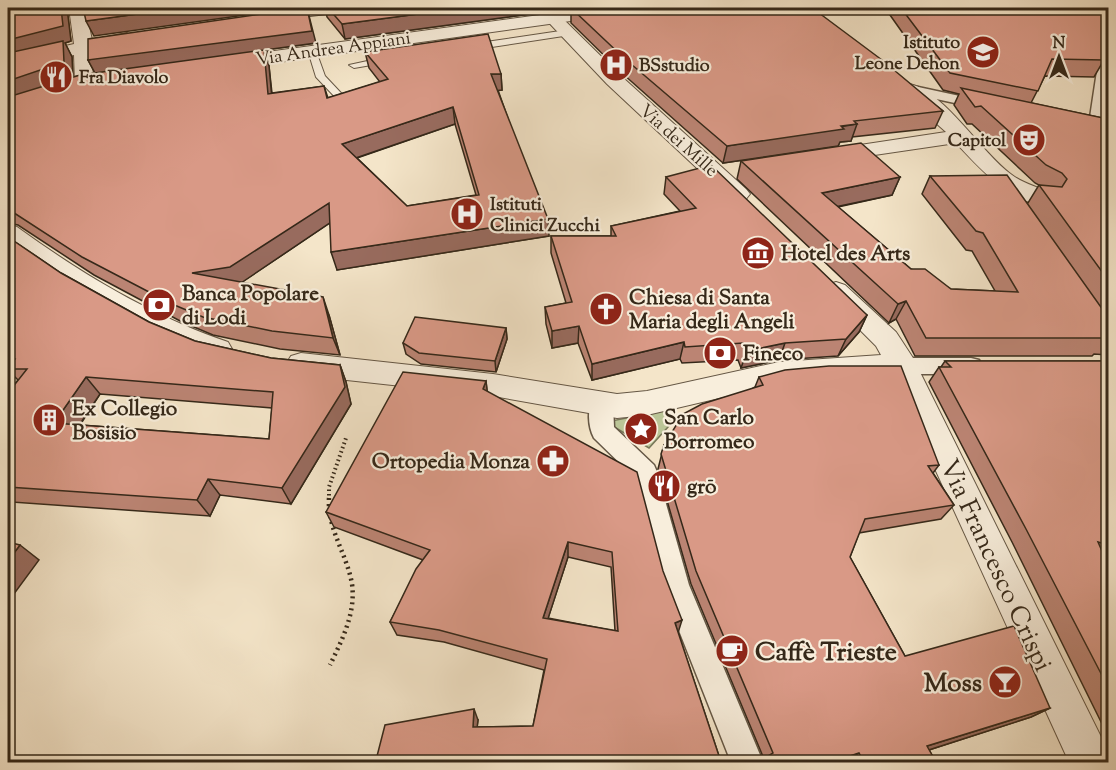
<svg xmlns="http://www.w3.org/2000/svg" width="1116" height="770" viewBox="0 0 1116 770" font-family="'Sorts Mill Goudy',serif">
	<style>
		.green { fill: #bbc597; stroke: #787658; stroke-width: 1.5 }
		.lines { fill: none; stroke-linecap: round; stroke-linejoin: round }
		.service-casing { stroke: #655745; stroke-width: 2 }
		.pedestrian-casing { stroke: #655745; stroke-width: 3 }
		.minor-casing { stroke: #655745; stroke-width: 2 }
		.tertiary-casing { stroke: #655745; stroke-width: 2 }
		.path-far1 { stroke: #352819; stroke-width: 4; stroke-dasharray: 1.5 3; stroke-linecap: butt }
		.path { stroke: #352819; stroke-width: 4.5; stroke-dasharray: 2 4; stroke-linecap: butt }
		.service { fill: #f8eedc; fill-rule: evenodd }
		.pedestrian { fill: #f8eedc; fill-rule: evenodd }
		.minor { fill: #f8eedc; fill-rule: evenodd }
		.tertiary { fill: #f8eedc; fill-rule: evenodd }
		.wall { fill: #bb8473; stroke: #352819; stroke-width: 1.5; fill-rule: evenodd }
		.shaded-wall { fill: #986b5e; stroke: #352819; stroke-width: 1.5 }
		.building { fill: #d99986; stroke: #352819; stroke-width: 1.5; fill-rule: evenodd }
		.labels { text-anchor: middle; stroke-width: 4.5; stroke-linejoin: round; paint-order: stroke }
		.far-poi-label { font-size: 18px; font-weight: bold; fill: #352819; stroke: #f8eedc; text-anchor: start }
		.far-street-label { font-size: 18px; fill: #352819; stroke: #f8eedc }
		.poi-label { font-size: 21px; font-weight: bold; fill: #352819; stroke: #f8eedc; text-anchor: start }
		.near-street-label { font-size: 26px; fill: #352819; stroke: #f8eedc }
		.near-poi-label { font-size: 26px; font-weight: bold; fill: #352819; stroke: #f8eedc; text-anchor: start }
	</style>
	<rect width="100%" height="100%" fill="#f4e5c9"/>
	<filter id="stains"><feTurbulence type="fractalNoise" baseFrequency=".00333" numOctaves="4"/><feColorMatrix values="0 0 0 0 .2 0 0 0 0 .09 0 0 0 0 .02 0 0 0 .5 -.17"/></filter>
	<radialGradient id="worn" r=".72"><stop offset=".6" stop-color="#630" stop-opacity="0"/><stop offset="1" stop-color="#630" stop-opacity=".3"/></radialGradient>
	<polygon class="green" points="672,409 678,416 649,448 606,422"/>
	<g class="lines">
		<g class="service-casing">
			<g id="service">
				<polygon points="567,30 571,33 570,35 472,50 468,47 472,44"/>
				<polygon points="312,48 316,51 325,76 341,93 341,97 335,97 316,77 308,51"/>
				<polygon points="386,57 389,58 389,62 354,68 349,65"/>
			</g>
		</g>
		<g class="pedestrian-casing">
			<g id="pedestrian">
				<polygon points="1108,34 1108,89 1104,130 1096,135 1073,129 1070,126 1073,123 1089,124 1102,38"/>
				<polygon points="909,85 992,103 994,106 987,110 904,92 902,89"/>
				<polygon points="903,358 971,358 979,360 982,366 979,372 971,374 903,374 895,372 892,366 895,360"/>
				<path d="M 601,396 L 609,399 L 613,405 L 614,427 L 654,465 L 657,472 L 689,585 L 763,762 L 731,762 L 661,585 L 634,477 L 594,438 C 588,427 587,409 593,399 Z"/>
			</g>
		</g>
		<g class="minor-casing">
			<g id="minor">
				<polygon points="69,8 85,8 92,40 127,33 136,38 133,42 92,51 93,83 84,89 75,83 74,55 8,69 8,59 74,44"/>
				<polygon points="299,8 343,8 335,13 269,21 261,16 269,11"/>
				<polygon points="535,8 552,8 621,76 746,189 750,194 746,199 730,199 607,84"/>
				<path d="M 910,84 C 946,93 981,153 1012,175 C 1022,183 1038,187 1050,193 L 1054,198 L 1050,203 C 1016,211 977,165 956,143 L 827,162 L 819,161 L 816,156 L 819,151 L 827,150 L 946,132 L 903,94 L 900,90 Z"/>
				<path d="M 8,224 L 17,227 C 82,274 151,316 228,342 L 232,349 L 228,356 C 184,370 45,272 8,244 Z"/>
				<polygon points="836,282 845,285 896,332 913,358 1106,747 1108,762 1069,762 893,377 854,377 779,384 647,415 617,418 493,396 301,375 291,372 286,364 291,356 301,353 493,374 617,394 647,391 779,362 881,355 876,346 827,297 823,291 827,285"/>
			</g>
		</g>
		<g class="tertiary-casing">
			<polygon id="tertiary" points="592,8 637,8 628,13 222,70 215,68 212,64 215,60 222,58"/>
		</g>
		<polyline class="path-far1" points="329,500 329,487 346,438"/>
		<path class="path" d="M 329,498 C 327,529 347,554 352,584 C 356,613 342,640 330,665"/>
		<use href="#service" class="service"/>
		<use href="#pedestrian" class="pedestrian"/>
		<use href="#minor" class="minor"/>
		<use href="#tertiary" class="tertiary"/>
	</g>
	<g class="wall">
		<path d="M 8,8 L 67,8 L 71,41 L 65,43 L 72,57 L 73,77 L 95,73 L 88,60 L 316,43 L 264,50 L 269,66 L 272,93 L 324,86 L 328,98 L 380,82 L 369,68 L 365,52 L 501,74 L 502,90 L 498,90 L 549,236 L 337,270 L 330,223 L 242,282 L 329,315 L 340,355 L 280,349 L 213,335 L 182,322 L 94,275 L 18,225 L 8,223 ZM 455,124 L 476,195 L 407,206 L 357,158 Z"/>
		<polygon points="325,8 537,8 537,13 345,39 327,17"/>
		<polygon points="554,8 806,8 943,111 935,128 852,137 851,141 840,142 838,146 723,163 623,74 571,23 571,9 558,10"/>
		<polygon points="892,8 1108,8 1108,37 1108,32 1104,60 1094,77 1045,76 1031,103 1108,119 1108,355 1094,354 1092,356 915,356 896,319 889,323 737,179 741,161 900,177 892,195 838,207 911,269 951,289 995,291 972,251 966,250 922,194 930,176 1028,203 1039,185 1035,183 972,124 967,124 954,105 959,94 943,90 890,15"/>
		<polygon points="666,177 867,315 859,332 838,356 779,360 741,368 738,360 682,363 680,359 592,380 578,343 552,348 546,324 545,307 566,303 551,253 551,236 611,236 611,226 680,211 664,194"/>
		<path d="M 8,237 L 61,273 L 149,322 L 195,341 L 271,358 L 340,365 L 346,382 L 351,404 L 291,504 L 220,495 L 210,516 L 12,502 L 8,509 L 8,393 L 18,380 L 13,375 L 8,374 ZM 100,394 L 272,408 L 269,439 L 80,425 Z"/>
		<polygon points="506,328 507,339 496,372 421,364 406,354 403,343"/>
		<polygon points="945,361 1108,361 1108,562 1107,561 1108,565 1108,736 1012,542 929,382 939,367 941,367"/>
		<polygon points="759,377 939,465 933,473 954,505 941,519 859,533 850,557 905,656 1050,708 1031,717 929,750 936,762 848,762 847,761 844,762 761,762 764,759 691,584 658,469 664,445 755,387"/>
		<path d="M 486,381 L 487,391 L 678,632 L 721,762 L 376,760 L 478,720 L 477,727 L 533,726 L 544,670 L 444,642 L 397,635 L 390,622 L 423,560 L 334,527 L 326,512 ZM 568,557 L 611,567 L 615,631 L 548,618 Z"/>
	</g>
	<g class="shaded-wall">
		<polygon points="61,8 67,8 71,41 65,43 72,57 73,79 8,101 8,40"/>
		<polygon points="182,8 295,8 94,36 86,21"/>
		<polygon points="307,8 316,43 264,50 269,66 273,110 95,73 88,60"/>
		<polygon points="464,8 537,8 537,13 345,39 342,24"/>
		<polygon points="558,8 579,8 558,10"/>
		<polygon points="491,74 501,74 502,90 493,91"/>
		<polygon points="453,107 455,124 347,161 342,144"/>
		<polygon points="857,124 851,141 840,142 838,146 723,163 727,146"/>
		<polygon points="900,177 892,195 816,211 822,193"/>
		<polygon points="329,203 334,220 238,285 192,273"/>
		<polygon points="548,219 549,236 337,270 331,252"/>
		<polygon points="323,297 329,315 340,355 333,338"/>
		<polygon points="906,301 896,319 889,323 898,304"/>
		<polygon points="867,315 859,332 838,356 846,339"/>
		<polygon points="579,326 578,343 552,348 552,331"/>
		<polygon points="506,328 507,339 496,372 495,361"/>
		<polygon points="684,342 680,359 592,380 592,364"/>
		<polygon points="785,343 779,360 741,368 747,351"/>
		<polygon points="340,365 346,382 351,404 291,504 282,488"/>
		<polygon points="86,377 100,394 70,439 54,423"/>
		<polygon points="486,381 488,398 483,389"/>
		<polygon points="208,479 220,495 210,516 197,500"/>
		<polygon points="8,498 12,502 8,509"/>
		<polygon points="568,542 568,557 544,631 543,618"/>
		<polygon points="20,545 39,560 8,602 8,561"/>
		<polygon points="682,620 678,633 675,623"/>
		<polygon points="1050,708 1031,717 913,755 927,746"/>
		<polygon points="474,709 478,720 476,737 473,727"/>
		<polygon points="859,753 847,761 844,762 832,762"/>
	</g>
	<g class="building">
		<polygon points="8,8 61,8 63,26 8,40"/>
		<polygon points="83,8 182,8 86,21"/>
		<polygon points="302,8 307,8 312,31 88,60 88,39"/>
		<polygon points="328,8 464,8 342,24"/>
		<polygon points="571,8 806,8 814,14 819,13 882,60 943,111 854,121 857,124 841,126 844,129 727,146 624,58"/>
		<polygon points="901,8 1108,8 1108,27 1104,60 1052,59 1038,91 950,73"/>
		<path d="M 488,34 L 501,74 L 491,74 L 548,219 L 331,252 L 329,203 L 230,267 L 192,273 L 323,297 L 333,338 L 272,331 L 203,317 L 172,304 L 82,257 L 8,209 L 8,97 L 80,75 L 264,50 L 268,94 L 324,86 L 327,98 L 388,79 L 365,52 ZM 453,107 L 479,195 L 407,206 L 342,144 Z"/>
		<polygon points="63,41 64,62 8,81 8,53"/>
		<polygon points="961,88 1108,119 1108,280 1039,185 1062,187 1067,179 1062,173 1046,165 981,106 975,107"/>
		<polygon points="861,143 900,177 822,193 911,269 925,269 951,289 1018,292 983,233 976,231 930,176 1007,175 1108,317 1108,336 1107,336 1108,338 926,338 906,301 898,304 741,161"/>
		<polygon points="711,165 867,315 846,339 785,343 747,351 743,343 685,347 684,342 592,364 579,326 552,331 545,307 572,302 551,236 616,236 611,226 696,208 666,177"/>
		<path d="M 8,237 L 61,273 L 149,322 L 195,341 L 271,358 L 340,365 L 345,387 L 282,488 L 208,479 L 197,500 L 8,487 L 8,393 L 27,369 L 8,369 L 15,359 L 8,358 ZM 86,377 L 273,392 L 269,439 L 54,423 Z"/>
		<polygon points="415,317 506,328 495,361 419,353 403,343"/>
		<polygon points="945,361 1108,361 1108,545 1098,542 1108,565 1108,687 1026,529 939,367 951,367"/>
		<polygon points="829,366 901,366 939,465 928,466 954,505 865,519 850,557 905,656 1014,626 1050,708 927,746 936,762 864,762 859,753 832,762 771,762 768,756 773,753 696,571 661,454 664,445 683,414 702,404 763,385 759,377 785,370"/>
		<path d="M 403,372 L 486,381 L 483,389 L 637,472 L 663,571 L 682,620 L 675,623 L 721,762 L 359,762 L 376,760 L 385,725 L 474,709 L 473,727 L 533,726 L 547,659 L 439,630 L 390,622 L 416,569 L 430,550 L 326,512 ZM 568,542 L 612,552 L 618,631 L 543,618 Z"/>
		<polygon points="8,542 20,545 8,561"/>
		<polygon points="298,759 298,762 273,762"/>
	</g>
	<defs>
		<g id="school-disc" transform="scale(1.725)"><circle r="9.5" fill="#8f2418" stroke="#f8eedc"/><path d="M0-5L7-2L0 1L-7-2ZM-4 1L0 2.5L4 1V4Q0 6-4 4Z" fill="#fff"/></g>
		<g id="hospital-disc" transform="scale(1.725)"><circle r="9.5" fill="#8f2418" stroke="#f8eedc"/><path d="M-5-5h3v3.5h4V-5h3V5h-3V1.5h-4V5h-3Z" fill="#fff"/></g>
		<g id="restaurant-disc" transform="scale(1.725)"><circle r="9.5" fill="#8f2418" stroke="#f8eedc"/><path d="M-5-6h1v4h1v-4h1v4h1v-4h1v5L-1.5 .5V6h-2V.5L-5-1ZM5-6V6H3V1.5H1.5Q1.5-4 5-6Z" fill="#fff"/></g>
		<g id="theatre-disc" transform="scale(1.725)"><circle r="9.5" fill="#8f2418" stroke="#f8eedc"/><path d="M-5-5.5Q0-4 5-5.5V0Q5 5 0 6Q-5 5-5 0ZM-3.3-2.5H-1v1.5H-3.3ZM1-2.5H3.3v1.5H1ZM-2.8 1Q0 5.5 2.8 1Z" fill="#fff"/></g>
		<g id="museum-disc" transform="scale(1.725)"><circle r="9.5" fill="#8f2418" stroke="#f8eedc"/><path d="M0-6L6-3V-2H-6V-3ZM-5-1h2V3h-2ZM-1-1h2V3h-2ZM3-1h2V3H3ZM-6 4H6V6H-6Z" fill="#fff"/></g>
		<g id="bank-disc" transform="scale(1.725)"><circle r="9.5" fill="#8f2418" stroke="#f8eedc"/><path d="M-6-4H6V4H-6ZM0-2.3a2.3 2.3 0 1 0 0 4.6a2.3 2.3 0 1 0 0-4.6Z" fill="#fff"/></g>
		<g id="church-disc" transform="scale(1.725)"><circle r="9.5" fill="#8f2418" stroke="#f8eedc"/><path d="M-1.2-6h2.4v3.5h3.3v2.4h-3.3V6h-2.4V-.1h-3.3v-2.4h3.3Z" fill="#fff"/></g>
		<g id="building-disc" transform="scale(1.725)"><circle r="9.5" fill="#8f2418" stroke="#f8eedc"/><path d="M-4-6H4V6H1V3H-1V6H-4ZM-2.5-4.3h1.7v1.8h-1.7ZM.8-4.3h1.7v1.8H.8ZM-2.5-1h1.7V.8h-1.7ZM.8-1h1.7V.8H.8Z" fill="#fff"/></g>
		<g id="sight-disc" transform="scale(1.725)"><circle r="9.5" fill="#8f2418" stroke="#f8eedc"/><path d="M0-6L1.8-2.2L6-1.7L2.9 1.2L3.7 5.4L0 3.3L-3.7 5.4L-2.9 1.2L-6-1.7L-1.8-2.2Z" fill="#fff"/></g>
		<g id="pharmacy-disc" transform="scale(1.725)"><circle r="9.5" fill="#8f2418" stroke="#f8eedc"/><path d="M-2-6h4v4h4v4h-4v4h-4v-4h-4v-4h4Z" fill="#fff"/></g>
		<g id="cafe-disc" transform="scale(1.725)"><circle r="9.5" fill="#8f2418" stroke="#f8eedc"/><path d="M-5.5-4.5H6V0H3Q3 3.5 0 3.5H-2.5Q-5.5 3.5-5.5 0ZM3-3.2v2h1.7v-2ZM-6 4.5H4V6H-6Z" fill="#fff"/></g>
		<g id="bar-disc" transform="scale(1.725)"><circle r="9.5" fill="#8f2418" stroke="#f8eedc"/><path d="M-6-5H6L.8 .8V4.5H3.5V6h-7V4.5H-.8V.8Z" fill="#fff"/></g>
	</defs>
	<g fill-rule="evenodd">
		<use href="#school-disc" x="983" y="52"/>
		<use href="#hospital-disc" x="616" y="65"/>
		<use href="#restaurant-disc" x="56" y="77"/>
		<use href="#theatre-disc" x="1029" y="140"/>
		<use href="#hospital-disc" x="467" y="214"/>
		<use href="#museum-disc" x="758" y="253"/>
		<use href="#bank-disc" x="159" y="305"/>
		<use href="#church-disc" x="606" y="309"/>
		<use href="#bank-disc" x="720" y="353"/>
		<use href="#building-disc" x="49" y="420"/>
		<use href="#sight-disc" x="641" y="429"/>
		<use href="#pharmacy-disc" x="553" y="461"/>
		<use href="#restaurant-disc" x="664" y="486"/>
		<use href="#cafe-disc" x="732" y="651"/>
		<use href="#bar-disc" x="1005" y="682"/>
	</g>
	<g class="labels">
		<g class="far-poi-label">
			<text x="960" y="48" text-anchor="end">Istituto<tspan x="960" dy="21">Leone Dehon</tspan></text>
			<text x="639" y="71">BSstudio</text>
			<text x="79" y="83">Fra Diavolo</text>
			<text x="1006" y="146" text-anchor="end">Capitol</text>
			<text x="490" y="210">Istituti<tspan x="490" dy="21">Clinici Zucchi</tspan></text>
		</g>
		<g class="far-street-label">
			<text transform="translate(333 48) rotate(-8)" y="6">Via Andrea Appiani</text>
			<text transform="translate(679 140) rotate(42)" y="6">Via dei Mille</text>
		</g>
		<g class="poi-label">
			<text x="781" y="260">Hotel des Arts</text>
			<text x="182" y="300">Banca Popolare<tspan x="182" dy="24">di Lodi</tspan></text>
			<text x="629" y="304">Chiesa di Santa<tspan x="629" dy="24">Maria degli Angeli</tspan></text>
			<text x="743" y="360">Fineco</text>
			<text x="72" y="415">Ex Collegio<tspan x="72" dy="24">Bosisio</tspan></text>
			<text x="664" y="424">San Carlo<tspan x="664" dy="24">Borromeo</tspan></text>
			<text x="530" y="468" text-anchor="end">Ortopedia Monza</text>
			<text x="687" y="493">grō</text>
		</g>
		<g class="near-street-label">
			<text transform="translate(997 565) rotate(65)" y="9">Via Francesco Crispi</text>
		</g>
		<g class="near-poi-label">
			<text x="755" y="660">Caffè Trieste</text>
			<text x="982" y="691" text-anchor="end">Moss</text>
		</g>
	</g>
	<rect width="1116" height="770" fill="none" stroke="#f4e5c9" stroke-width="30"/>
	<rect x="9" y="9" width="1098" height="752" fill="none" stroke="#352819" stroke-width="3"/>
	<rect x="15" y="15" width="1086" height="740" fill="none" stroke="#352819" stroke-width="1.5"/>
	<g transform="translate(1059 57)" stroke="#f8eedc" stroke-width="4.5" paint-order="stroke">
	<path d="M0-4.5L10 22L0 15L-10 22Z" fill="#352819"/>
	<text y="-9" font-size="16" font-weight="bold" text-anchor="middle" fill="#352819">N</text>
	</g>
	<rect width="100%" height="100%" filter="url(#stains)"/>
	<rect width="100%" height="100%" fill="url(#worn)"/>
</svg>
